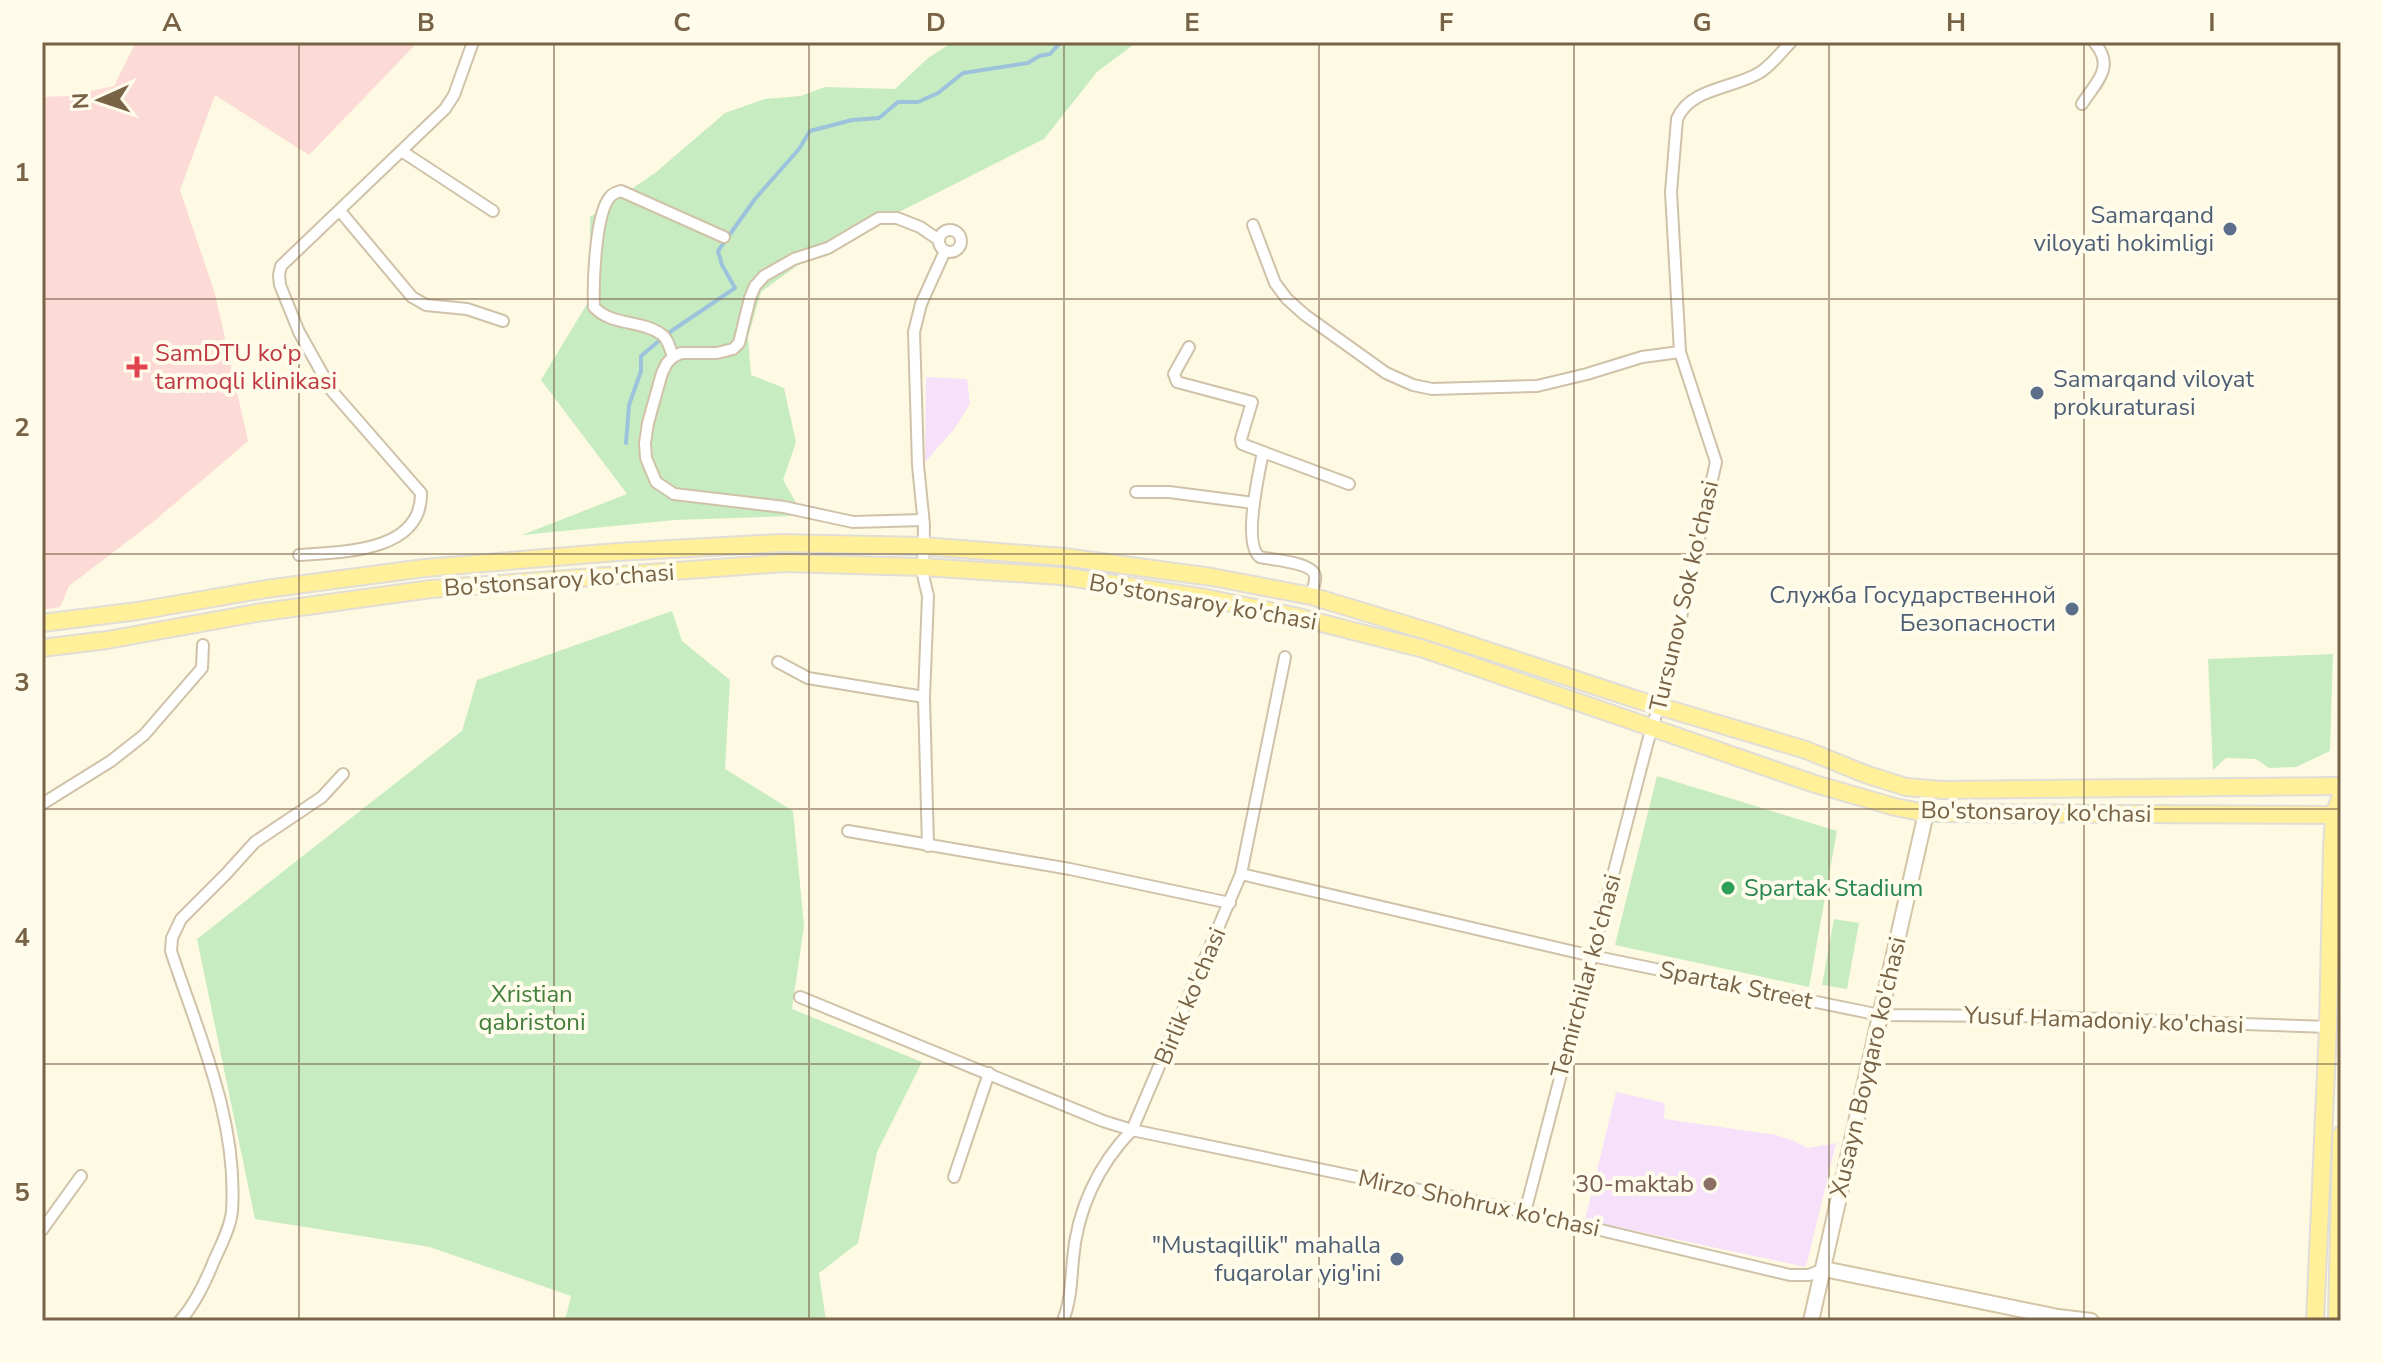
<svg xmlns="http://www.w3.org/2000/svg" width="2383" height="1363" viewBox="0 0 2383 1363" font-family="'Nunito Sans',sans-serif">
	<style>
		.education { fill: #f6e0fa }
		.medical { fill: #fcdad6 }
		.green { fill: #c8ecc1 }
		.lines { fill: none; stroke-linecap: round; stroke-linejoin: round }
		.stream { stroke: #9cc3db; stroke-width: 4 }
		.street-casing { stroke: #d0c2a9; stroke-width: 14 }
		.secondary-casing { stroke: #d3c5a6; stroke-width: 18 }
		.primary-casing { stroke: #e1ddd7; stroke-width: 20 }
		.street { stroke: #fff; stroke-width: 10 }
		.secondary { stroke: #fff; stroke-width: 14 }
		.primary { stroke: #fff099; stroke-width: 16 }
		.grid { fill: none; stroke: #786347; stroke-width: 2; stroke-opacity: 0.55 }
		.service-dot { fill: #5c6f8a; stroke: #fffceb; stroke-width: 3 }
		.health-dot { fill: #e0444e; stroke: #fffceb; stroke-width: 3 }
		.leisure-dot { fill: #2e9e5b; stroke: #fffceb; stroke-width: 3 }
		.education-dot { fill: #8d6e63; stroke: #fffceb; stroke-width: 3 }
		.labels { text-anchor: middle; stroke-width: 8; stroke-linejoin: round; paint-order: stroke }
		.service-label { font-size: 24px; fill: #4e5e75; stroke: #fffceb; text-anchor: end }
		.health-label { font-size: 24px; fill: #be3a42; stroke: #fffceb; text-anchor: start }
		.street-label { font-size: 24px; fill: #786347; stroke: #fffceb }
		.leisure-label { font-size: 24px; fill: #27864d; stroke: #fffceb; text-anchor: start }
		.park-label { font-size: 24px; fill: #427e3e; stroke: #fffceb }
		.education-label { font-size: 24px; fill: #785e54; stroke: #fffceb; text-anchor: end }
		.neatline { fill: none; stroke: #786347; stroke-width: 3 }
		.grid-label { font-size: 26px; text-anchor: middle; font-weight: bold; fill: #786347 }
	</style>
	<rect width="100%" height="100%" fill="#fef9e3"/>
	<g class="education">
		<polygon points="926,377 967,379 970,404 954,429 925,462"/>
		<polygon points="1616,1092 1665,1103 1664,1119 1776,1135 1794,1141 1807,1148 1836,1143 1806,1267 1585,1220"/>
	</g>
	<polygon class="medical" points="136,42 418,42 309,155 215,95 180,190 215,294 248,441 153,522 69,586 60,607 42,610 42,97 69,96 114,86"/>
	<g class="green">
		<polygon points="953,42 1137,42 1097,72 1044,139 806,259 761,292 748,337 751,375 784,388 796,442 783,480 798,506 795,516 675,520 522,535 627,494 541,380 590,299 590,217 655,173 725,113 765,99 801,96 825,87 895,89 928,58"/>
		<polygon points="672,611 682,641 730,680 725,769 793,811 804,926 792,1009 922,1062 877,1152 858,1243 819,1273 826,1321 565,1321 571,1296 430,1247 255,1219 197,939 462,731 477,680"/>
		<polygon points="2333,654 2330,751 2296,767 2269,768 2256,759 2226,758 2213,770 2208,659"/>
		<polygon points="1657,776 1837,831 1809,987 1615,945"/>
		<polygon points="1834,919 1859,923 1847,989 1822,985"/>
	</g>
	<g class="lines">
		<g class="stream">
			<polyline points="670,332 735,288 722,265 718,251 755,199 799,149 810,131 852,120 879,118 898,102 918,102 938,93 963,73 1028,63 1039,56 1050,54 1061,42"/>
			<polyline points="626,443 629,405 641,371 641,356 660,340"/>
		</g>
		<g class="street-casing">
			<g id="street">
				<path d="M 2082,104 C 2096,82 2116,67 2094,42"/>
				<polyline points="403,152 493,211"/>
				<polyline points="340,211 412,297 426,305 467,309 503,321"/>
				<polyline points="1253,225 1275,283 1287,299 1305,315 1386,373 1413,385 1432,389 1537,386 1587,374 1642,357 1680,352"/>
				<circle cx="950" cy="241" r="11"/>
				<path d="M 1189,347 L 1174,374 L 1177,382 L 1252,402 L 1241,439 L 1242,444 L 1263,452 C 1259,473 1242,544 1260,557 C 1272,560 1313,562 1315,576 C 1316,582 1312,591 1311,596"/>
				<path d="M 673,357 C 670,349 668,338 661,334 C 642,320 611,326 594,307 C 593,284 595,214 610,197 C 613,193 615,193 621,191 L 724,237"/>
				<polyline points="1263,452 1349,484"/>
				<polyline points="1136,492 1169,492 1254,503"/>
				<polyline points="923,520 853,522 784,507 674,494 656,482 646,458 645,443 648,423 662,373 667,363 673,357 681,353 717,353 733,349 739,343 750,298 755,286 764,276 794,259 828,248 879,218 897,218 920,227 939,240"/>
				<path d="M 299,555 C 340,552 422,553 421,493 L 332,391 L 299,332 L 280,285 L 279,275 L 281,266 L 445,109 L 454,95 L 473,42"/>
				<polyline points="778,662 808,678 924,697"/>
				<polyline points="42,804 111,761 144,735 202,668 203,645"/>
				<polyline points="848,831 1070,869 1230,903"/>
				<polyline points="928,846 924,697 928,596 923,575 924,525 918,465 914,332 921,304 945,251"/>
				<polyline points="1241,874 1592,956 1880,1015 2017,1016 2328,1027"/>
				<polyline points="800,997 1103,1121 1132,1130 1525,1212 1790,1275 1809,1275 1824,1269"/>
				<polyline points="954,1177 989,1073"/>
				<path d="M 1525,1212 L 1648,741 L 1668,675 L 1716,462 L 1680,352 L 1671,192 L 1677,119 C 1690,88 1732,89 1759,73 C 1771,66 1781,52 1791,42"/>
				<polyline points="42,1230 81,1176"/>
				<path d="M 180,1321 C 195,1304 205,1283 213,1263 C 220,1247 230,1229 232,1211 C 238,1120 199,1036 171,951 L 172,938 L 181,919 L 226,874 L 255,842 L 322,797 L 343,774"/>
				<path d="M 1063,1321 C 1071,1300 1071,1281 1073,1259 C 1077,1210 1098,1165 1132,1130 L 1241,874 L 1285,657"/>
			</g>
		</g>
		<g class="secondary-casing">
			<g id="secondary">
				<polyline points="1824,1269 2058,1317 2091,1321"/>
				<polyline points="1811,1321 1926,813"/>
			</g>
		</g>
		<g class="primary-casing">
			<g id="primary">
				<polyline points="42,623 138,611 266,589 425,568 617,552 780,543 923,546 1064,557 1212,577 1311,596 1437,634 1638,700 1806,750 1865,774 1906,787 1942,790 2341,786"/>
				<polyline points="42,648 107,640 256,613 431,589 785,563 923,567 1061,576 1206,598 1294,616 1424,649 1815,784 1895,807 1926,813 2341,815"/>
				<polyline points="2315,1321 2328,1027 2332,849 2334,815 2341,796"/>
				<polyline points="2337,1321 2341,1135"/>
			</g>
		</g>
		<use href="#street" class="street"/>
		<use href="#secondary" class="secondary"/>
		<use href="#primary" class="primary"/>
	</g>
	<path class="grid" d="M 299,42 L 299,1321M 554,42 L 554,1321M 809,42 L 809,1321M 1064,42 L 1064,1321M 1319,42 L 1319,1321M 1574,42 L 1574,1321M 1829,42 L 1829,1321M 2084,42 L 2084,1321M 42,299 L 2341,299M 42,554 L 2341,554M 42,809 L 2341,809M 42,1064 L 2341,1064"/>
	<g class="service-dot">
		<circle cx="2230" cy="229" r="8"/>
		<circle cx="2037" cy="393" r="8"/>
		<circle cx="2072" cy="609" r="8"/>
		<circle cx="1397" cy="1259" r="8"/>
	</g>
	<path class="health-dot" d="M133 355h8v8h8v8h-8v8h-8v-8h-8v-8h8z"/>
	<circle class="leisure-dot" cx="1728" cy="888" r="8"/>
	<circle class="education-dot" cx="1710" cy="1184" r="8"/>
	<g class="labels">
		<g class="service-label">
			<text x="2214" y="223">Samarqand<tspan x="2214" dy="28">viloyati hokimligi</tspan></text>
			<text x="2053" y="387" text-anchor="start">Samarqand viloyat<tspan x="2053" dy="28">prokuraturasi</tspan></text>
			<text x="2056" y="603">Служба Государственной<tspan x="2056" dy="28">Безопасности</tspan></text>
			<text x="1381" y="1253">"Mustaqillik" mahalla<tspan x="1381" dy="28">fuqarolar yig'ini</tspan></text>
		</g>
		<g class="health-label">
			<text x="155" y="361">SamDTU ko‘p<tspan x="155" dy="28">tarmoqli klinikasi</tspan></text>
		</g>
		<g class="street-label">
			<text transform="translate(559 580) rotate(-4)" y="8">Bo'stonsaroy ko'chasi</text>
			<text transform="translate(1684 596) rotate(-77)" y="8">Tursunov Sok ko'chasi</text>
			<text transform="translate(1203 602) rotate(10)" y="8">Bo'stonsaroy ko'chasi</text>
			<text transform="translate(2036 812) rotate(1)" y="8">Bo'stonsaroy ko'chasi</text>
			<text transform="translate(1586 976) rotate(-75)" y="8">Temirchilar ko'chasi</text>
			<text transform="translate(1736 985) rotate(12)" y="8">Spartak Street</text>
			<text transform="translate(1190 996) rotate(-67)" y="8">Birlik ko'chasi</text>
			<text transform="translate(2104 1020) rotate(2)" y="8">Yusuf Hamadoniy ko'chasi</text>
			<text transform="translate(1868 1067) rotate(-77)" y="8">Xusayn Boyqaro ko'chasi</text>
			<text transform="translate(1479 1203) rotate(12)" y="8">Mirzo Shohrux ko'chasi</text>
		</g>
		<g class="leisure-label">
			<text x="1744" y="896">Spartak Stadium</text>
		</g>
		<g class="park-label">
			<text x="532" y="1002">Xristian<tspan x="532" dy="28">qabristoni</tspan></text>
		</g>
		<g class="education-label">
			<text x="1694" y="1192">30-maktab</text>
		</g>
	</g>
	<rect width="2383" height="1363" fill="none" stroke="#fffceb" stroke-width="88"/>
	<g transform="translate(100 100) rotate(267)" stroke="#fffceb" stroke-width="6" paint-order="stroke">
	<path d="M0-6L14 30L0 20L-14 30Z" fill="#786347"/>
	<text y="-12" font-size="22" font-weight="bold" text-anchor="middle" fill="#786347">N</text>
	</g>
	<rect x="44" y="44" width="2295" height="1275" class="neatline"/>
	<g class="grid-label">
		<text x="172" y="31">A</text>
		<text x="426" y="31">B</text>
		<text x="682" y="31">C</text>
		<text x="936" y="31">D</text>
		<text x="1192" y="31">E</text>
		<text x="1446" y="31">F</text>
		<text x="1702" y="31">G</text>
		<text x="1956" y="31">H</text>
		<text x="2212" y="31">I</text>
		<text x="22" y="181">1</text>
		<text x="22" y="436">2</text>
		<text x="22" y="691">3</text>
		<text x="22" y="946">4</text>
		<text x="22" y="1201">5</text>
	</g>
</svg>
